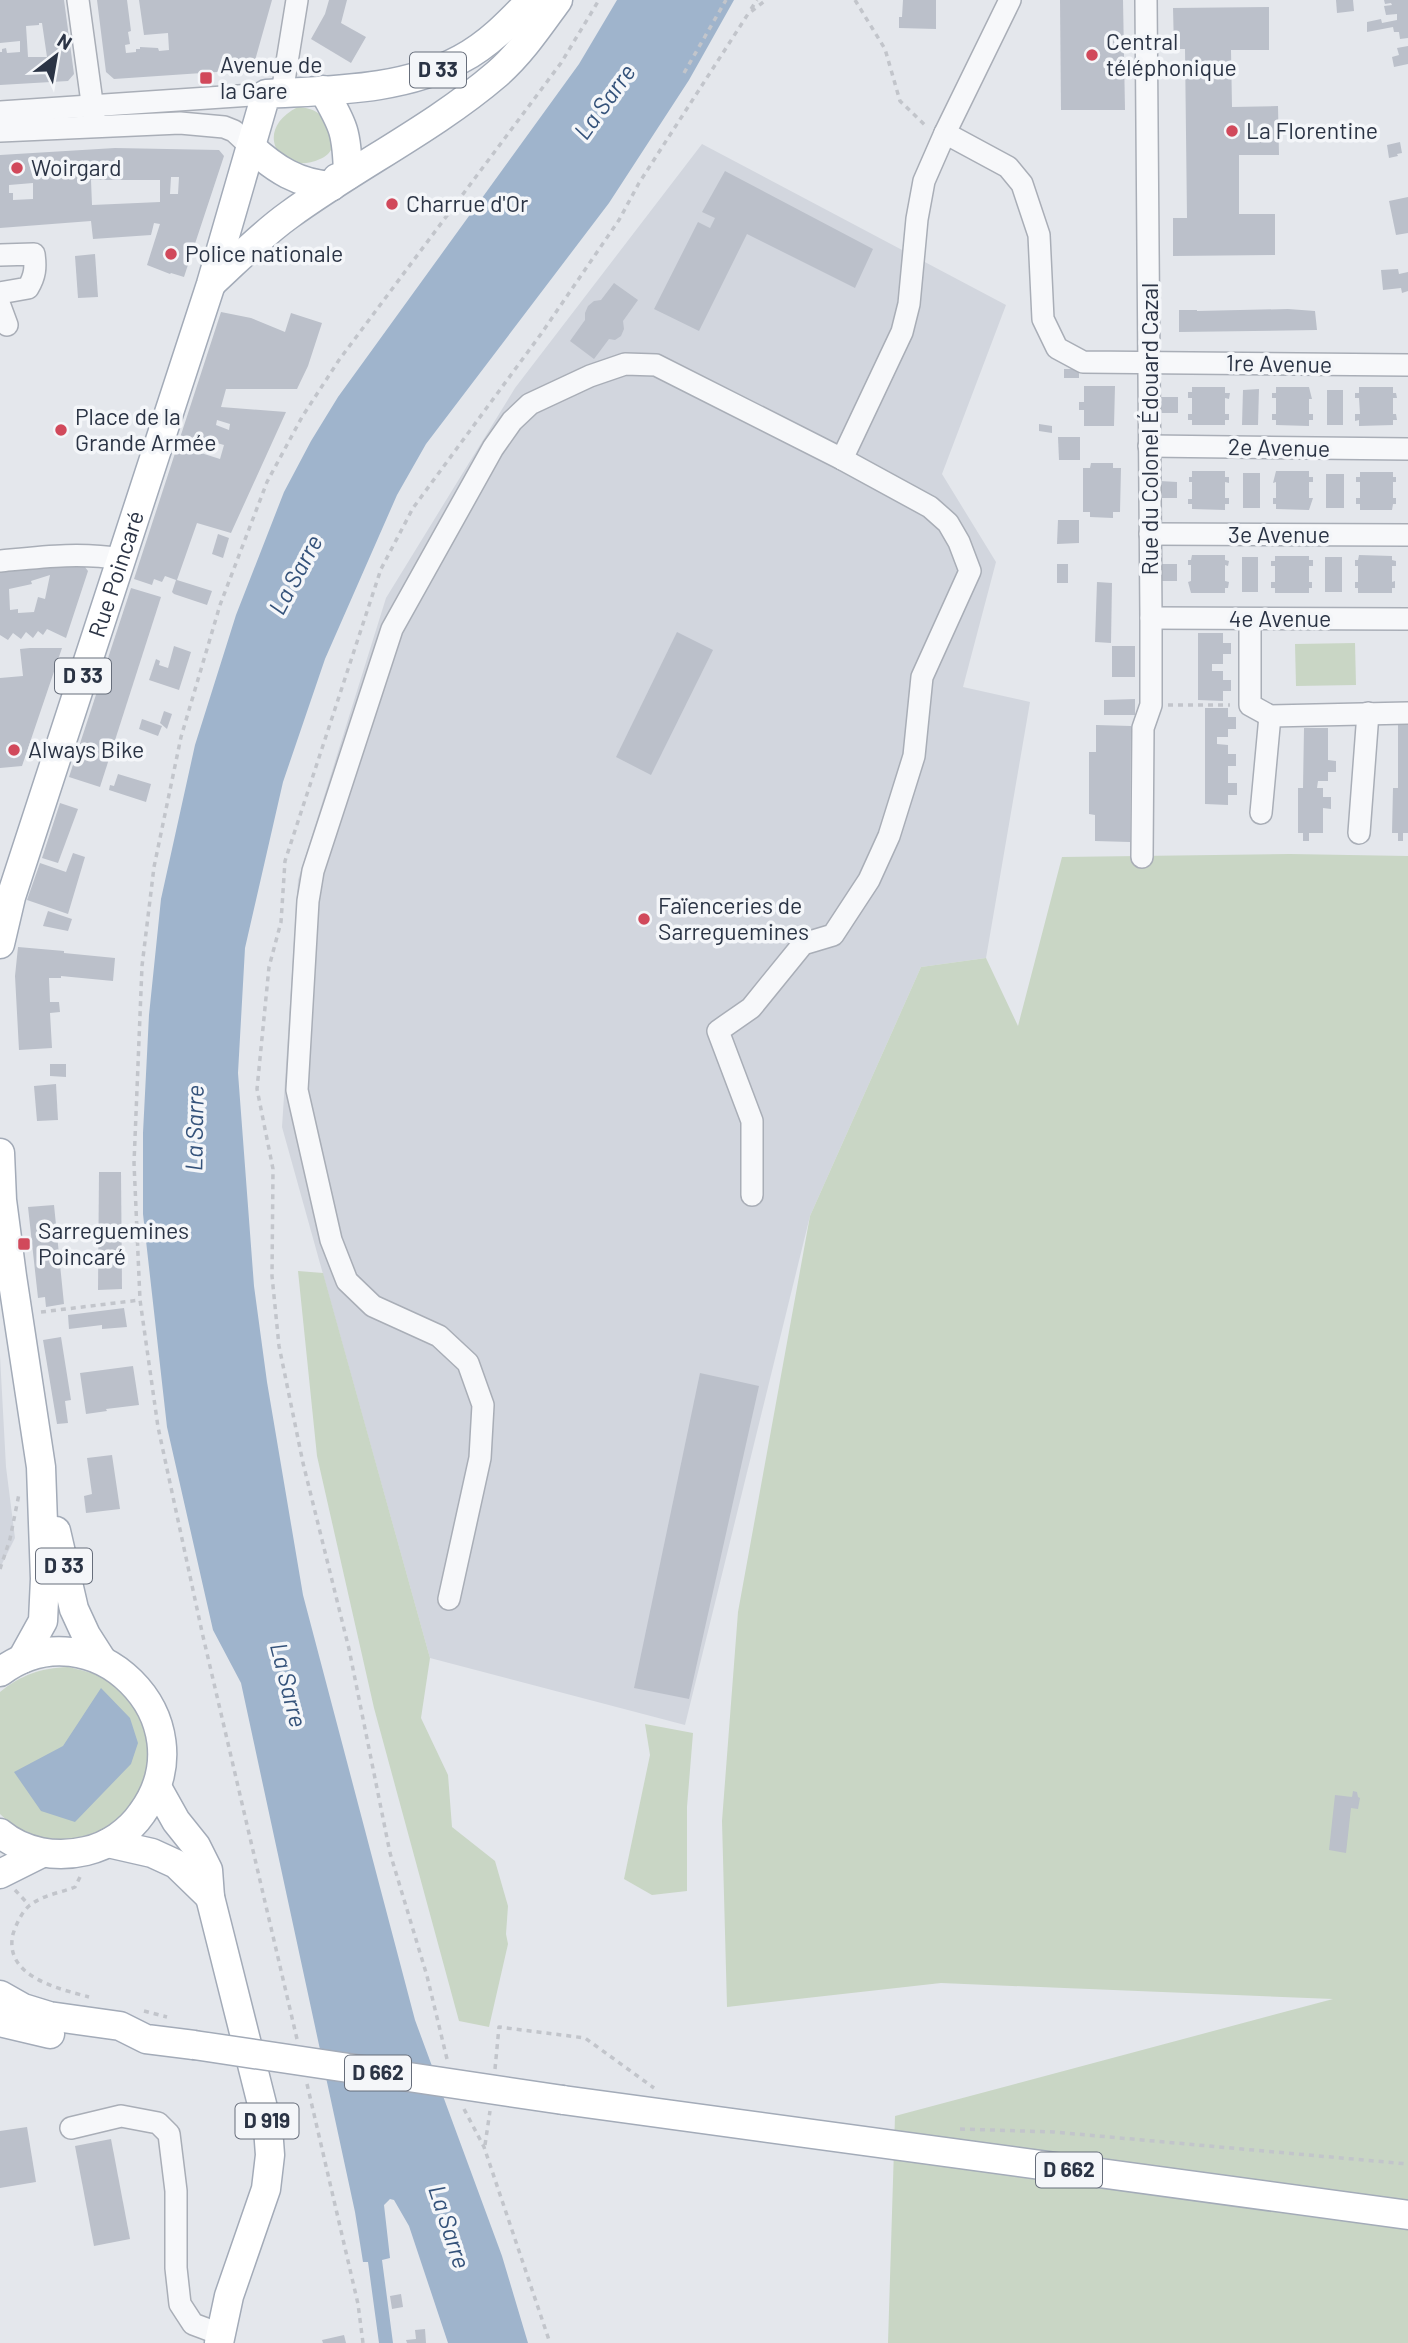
<svg xmlns="http://www.w3.org/2000/svg" width="1408" height="2343" viewBox="0 0 1408 2343" font-family="Barlow,sans-serif">
	<style>
		.built { fill: #d2d6de }
		.green { fill: #c9d6c5 }
		.water { fill: #9fb4cc }
		.building { fill: #bbc0ca; fill-rule: evenodd }
		.lines { fill: none; stroke-linecap: round; stroke-linejoin: round }
		.minor-casing { stroke: #a9aeb7; stroke-width: 24 }
		.major-casing { stroke: #a3abb8; stroke-width: 31 }
		.path { stroke: #c2c5cb; stroke-width: 3.5; stroke-dasharray: 5 5; stroke-linecap: butt }
		.minor { stroke: #f7f8fa; stroke-width: 21 }
		.major { stroke: #fff; stroke-width: 28 }
		.major-bridge-casing { stroke: #a3abb8; stroke-width: 31; stroke-linecap: butt }
		.major-bridge { stroke: #fff; stroke-width: 28 }
		.poi-dot { fill: #d1495b; stroke: #f4f6f9; stroke-width: 2.5 }
		.labels { text-anchor: middle; stroke-width: 7; stroke-linejoin: round; paint-order: stroke }
		.shield { fill: #f4f6f9; stroke: #676e7b; stroke-width: 2 }
		.shield-label { font-size: 21px; font-weight: bold; fill: #2b3445 }
		.poi-label { font-size: 23px; fill: #2b3445; stroke: #f4f6f9; text-anchor: start }
		.street-label { font-size: 23px; fill: #2b3445; stroke: #f4f6f9 }
		.water-label { font-size: 24px; font-style: italic; fill: #34527a; stroke: #f4f6f9 }
	</style>
	<rect width="100%" height="100%" fill="#e4e7ec"/>
	<g class="built">
		<polygon points="702,144 1006,305 942,474 996,562 963,687 1030,702 986,958 921,967 810,1216 685,1725 430,1658 282,1127 298,880 386,598 515,388"/>
		<polygon points="0,1356 6,1467 15,1538 0,1568"/>
	</g>
	<g class="green">
		<path d="M 298,107 C 315,108 325,115 330,132 C 331,137 333,142 332,148 C 330,153 325,157 320,159 C 280,178 251,130 298,107 Z"/>
		<polygon points="1355,643 1356,685 1296,686 1295,644"/>
		<polygon points="1290,854 1408,856 1408,2343 888,2343 895,2116 1333,1999 941,1983 727,2007 722,1821 738,1612 810,1216 921,967 986,958 1018,1026 1062,857"/>
		<polygon points="298,1271 323,1273 430,1658 421,1718 448,1775 452,1827 495,1861 508,1906 506,1934 508,1944 489,2027 459,2021 374,1708 317,1456"/>
		<path d="M 68,1667 C 80,1670 92,1672 104,1678 C 181,1721 150,1837 63,1839 C 39,1840 17,1831 0,1814 L 0,1692 C 21,1675 41,1668 68,1667 Z"/>
		<polygon points="645,1724 693,1733 687,1807 687,1891 652,1895 624,1879 650,1755"/>
	</g>
	<g class="water">
		<polygon points="617,0 734,0 689,80 609,203 426,444 397,495 325,659 283,782 245,948 238,1073 254,1286 267,1382 303,1595 415,2020 502,2256 528,2343 448,2343 409,2226 394,2200 390,2199 384,2205 390,2258 382,2260 393,2343 379,2343 368,2262 363,2262 355,2212 241,1683 213,1630 167,1427 143,1214 143,1133 149,1015 161,899 195,745 236,615 284,492 311,441 338,397 579,64"/>
		<polygon points="101,1688 130,1718 138,1743 131,1764 75,1822 41,1811 14,1772 63,1746"/>
	</g>
	<g class="building">
		<path d="M 0,0 L 64,0 L 74,74 L 68,81 L 0,85 L 0,52 L 2,52 L 2,49 L 6,48 L 7,53 L 20,52 L 20,41 L 0,43 ZM 39,23 L 42,23 L 47,57 L 28,57 L 26,26 L 39,25 Z"/>
		<polygon points="97,0 127,0 131,31 128,32 130,44 125,45 126,53 136,52 136,49 140,49 140,47 158,48 159,51 169,50 168,33 144,35 139,0 272,0 254,64 246,70 114,79 106,72"/>
		<polygon points="329,0 347,0 341,23 366,37 351,63 311,39 325,14"/>
		<polygon points="903,0 936,0 936,29 899,28 899,17 902,17"/>
		<polygon points="1060,0 1123,0 1125,110 1061,110"/>
		<polygon points="1336,0 1353,0 1354,11 1337,13"/>
		<polygon points="1384,0 1408,0 1408,38 1400,39 1399,32 1394,32 1393,27 1367,32 1367,22 1381,19 1382,23 1397,20 1397,14 1386,15 1384,6 1392,5 1391,3 1385,4"/>
		<polygon points="1269,7 1269,50 1231,50 1232,107 1278,106 1279,155 1239,155 1239,214 1275,214 1275,255 1173,256 1173,218 1187,218 1185,49 1174,49 1173,8"/>
		<polygon points="1408,46 1408,64 1394,67 1392,57 1399,55 1397,48"/>
		<polygon points="1400,142 1402,153 1397,154 1398,156 1389,158 1387,145"/>
		<path d="M 115,148 L 219,150 L 224,156 L 184,277 L 171,273 L 170,274 L 147,265 L 160,224 L 154,223 L 151,235 L 93,239 L 91,221 L 0,228 L 0,155 ZM 171,177 L 179,177 L 178,194 L 170,194 ZM 91,180 L 160,180 L 160,202 L 92,205 ZM 33,183 L 33,199 L 13,200 L 13,193 L 9,193 L 9,185 Z"/>
		<polygon points="725,171 873,249 855,288 747,234 699,331 654,309 698,222 710,228 715,218 702,212"/>
		<polygon points="1408,197 1408,233 1396,235 1389,201"/>
		<polygon points="95,254 98,297 78,298 75,256"/>
		<polygon points="1398,269 1399,274 1408,272 1408,291 1402,293 1401,288 1383,290 1381,270"/>
		<polygon points="614,283 638,300 623,321 624,329 621,336 615,340 609,339 594,359 570,341 585,320 585,313 588,306 594,301 601,300"/>
		<polygon points="1288,309 1315,311 1317,330 1179,332 1179,310 1197,310 1197,311"/>
		<path d="M 221,312 L 251,318 L 285,332 L 291,313 L 322,323 L 308,366 L 297,389 L 226,389 L 221,407 L 286,412 L 231,533 L 197,523 L 177,580 L 212,591 L 207,605 L 174,594 L 172,592 L 176,580 L 165,576 L 162,582 L 154,579 L 152,585 L 134,579 ZM 217,420 L 230,424 L 229,430 L 216,425 ZM 206,440 L 224,445 L 220,459 L 201,453 Z"/>
		<rect x="1064" y="369" width="15" height="9"/>
		<polygon points="1084,386 1115,386 1114,426 1084,426 1084,410 1079,410 1079,402 1084,402"/>
		<polygon points="1192,387 1225,387 1225,393 1230,393 1229,399 1225,398 1225,414 1229,414 1229,420 1225,420 1225,425 1192,425 1192,420 1188,420 1188,414 1192,414 1192,398 1188,398 1188,392 1192,392"/>
		<polygon points="1276,387 1309,387 1312,399 1309,399 1309,414 1313,414 1313,420 1309,420 1309,426 1276,425 1276,420 1272,420 1272,414 1276,414 1276,398 1272,398 1272,393 1276,393"/>
		<polygon points="1359,387 1393,387 1393,393 1396,393 1397,398 1393,398 1393,414 1396,414 1397,420 1393,420 1393,425 1359,426 1359,420 1355,421 1355,414 1360,414 1359,398 1355,398 1355,393 1359,393"/>
		<polygon points="1259,389 1258,425 1242,425 1243,390"/>
		<rect x="1327" y="390" width="16" height="35"/>
		<rect x="1160" y="397" width="18" height="16"/>
		<polygon points="1039,424 1052,426 1052,433 1039,431"/>
		<polygon points="1058,437 1080,437 1080,460 1059,460"/>
		<polygon points="1091,463 1113,463 1113,468 1121,468 1120,512 1113,512 1113,518 1090,517 1090,512 1083,512 1083,468 1090,468"/>
		<polygon points="1192,471 1225,471 1225,477 1229,477 1229,483 1225,482 1225,498 1229,498 1229,504 1225,504 1225,510 1192,509 1192,504 1188,504 1188,499 1192,499 1192,482 1189,482 1189,477 1192,477"/>
		<polygon points="1276,471 1309,471 1309,477 1313,477 1313,482 1309,482 1309,498 1313,498 1309,510 1276,509 1276,504 1273,504 1273,498 1276,498 1276,482 1273,483"/>
		<polygon points="1360,472 1393,472 1393,477 1396,477 1396,482 1393,482 1393,498 1396,498 1396,504 1393,504 1392,510 1360,510 1360,504 1356,504 1356,498 1360,498 1360,482 1356,482 1356,477 1360,477"/>
		<rect x="1243" y="473" width="17" height="35"/>
		<rect x="1326" y="474" width="18" height="34"/>
		<polygon points="1160,481 1177,482 1177,498 1160,498"/>
		<polygon points="1058,520 1079,520 1079,543 1057,544"/>
		<polygon points="218,534 229,538 223,558 212,554"/>
		<polygon points="1192,555 1225,555 1225,560 1229,561 1228,566 1225,565 1225,581 1229,582 1228,588 1225,588 1225,593 1191,593 1188,582 1191,581 1191,565 1188,565 1188,560 1191,560"/>
		<polygon points="1359,555 1392,556 1392,560 1396,561 1396,566 1392,566 1392,582 1395,581 1395,588 1392,588 1392,593 1358,593 1358,588 1355,588 1355,582 1358,582 1358,566 1355,566 1355,560 1358,560"/>
		<polygon points="1275,556 1309,556 1309,560 1313,560 1313,566 1309,566 1309,582 1312,582 1312,588 1309,588 1309,593 1275,593 1275,588 1271,588 1271,582 1275,582 1275,566 1271,566 1271,561 1275,561"/>
		<rect x="1242" y="557" width="16" height="35"/>
		<rect x="1325" y="557" width="17" height="35"/>
		<path d="M 81,562 L 88,571 L 66,638 L 47,629 L 43,635 L 38,631 L 33,638 L 26,632 L 21,639 L 13,633 L 8,640 L 0,635 L 0,570 ZM 50,575 L 45,599 L 38,597 L 34,612 L 18,613 L 18,609 L 10,610 L 9,589 L 32,584 L 31,581 Z"/>
		<rect x="1057" y="564" width="11" height="19"/>
		<polygon points="1160,564 1177,564 1177,581 1159,581"/>
		<polygon points="1097,582 1112,583 1111,643 1095,642"/>
		<polygon points="131,588 161,597 100,787 69,777"/>
		<polygon points="677,632 713,650 651,775 616,757"/>
		<polygon points="1198,633 1223,633 1223,643 1231,643 1231,654 1223,654 1223,664 1212,664 1212,671 1223,671 1223,680 1231,680 1231,691 1223,691 1223,701 1198,700"/>
		<polygon points="174,646 191,652 179,690 149,680 156,659 160,661 159,665 168,668"/>
		<rect x="1112" y="646" width="23" height="31"/>
		<polygon points="30,648 62,648 22,766 0,768 0,678 23,676 20,649"/>
		<polygon points="1135,699 1135,715 1104,715 1104,700"/>
		<polygon points="1205,708 1228,708 1228,717 1236,717 1236,729 1228,729 1228,737 1217,737 1217,744 1228,745 1228,754 1236,754 1236,766 1228,766 1228,783 1237,783 1237,795 1228,795 1228,805 1205,804"/>
		<polygon points="164,711 172,714 167,729 160,723"/>
		<polygon points="142,719 162,726 158,736 139,729"/>
		<polygon points="1398,722 1408,722 1408,833 1403,833 1403,841 1398,841 1398,833 1392,833 1393,788 1398,788"/>
		<polygon points="1096,725 1131,726 1130,842 1095,841 1095,815 1089,814 1089,752 1096,752"/>
		<polygon points="1304,728 1328,728 1328,760 1336,761 1336,772 1328,772 1328,781 1318,781 1317,788 1323,788 1323,797 1331,797 1331,809 1323,808 1323,833 1309,833 1309,841 1303,841 1303,833 1298,833 1298,788 1303,788"/>
		<polygon points="118,774 151,784 146,802 109,790 110,785 114,786"/>
		<polygon points="60,803 78,809 58,863 42,858"/>
		<polygon points="73,853 85,857 68,914 27,900 40,863 66,872"/>
		<polygon points="48,911 72,919 68,931 43,926"/>
		<polygon points="18,947 64,951 64,953 115,958 113,981 61,976 61,978 49,978 50,1002 59,1002 60,1012 50,1013 52,1048 19,1050 15,976"/>
		<polygon points="50,1064 66,1064 66,1077 50,1076"/>
		<polygon points="56,1084 58,1120 37,1121 34,1086"/>
		<polygon points="99,1172 121,1172 122,1289 98,1290"/>
		<polygon points="54,1205 64,1304 46,1307 45,1297 38,1298 28,1207"/>
		<polygon points="124,1308 127,1327 102,1329 102,1325 69,1329 68,1315"/>
		<polygon points="61,1337 71,1400 65,1401 68,1423 57,1424 43,1340"/>
		<polygon points="133,1366 139,1405 106,1409 107,1411 86,1414 80,1373"/>
		<polygon points="700,1373 759,1386 689,1699 634,1688"/>
		<polygon points="112,1455 120,1509 86,1513 84,1496 92,1494 87,1458"/>
		<polygon points="1353,1791 1357,1792 1358,1797 1360,1798 1358,1809 1351,1808 1346,1853 1329,1850 1335,1795 1352,1797"/>
		<polygon points="27,2127 36,2182 0,2188 0,2131"/>
		<polygon points="111,2139 130,2239 94,2246 75,2146"/>
		<polygon points="401,2294 403,2307 392,2309 390,2296"/>
		<polygon points="425,2329 426,2343 407,2343 406,2340 416,2339 415,2330"/>
		<polygon points="344,2335 346,2343 323,2343 322,2340"/>
	</g>
	<g class="lines">
		<g class="minor-casing">
			<g id="minor">
				<polyline points="78,0 94,117"/>
				<polyline points="1010,0 945,133 1008,167 1022,184 1039,235 1043,319 1057,348 1083,362 1408,365"/>
				<polyline points="282,93 297,0"/>
				<polyline points="0,112 266,94"/>
				<polyline points="0,131 180,123 224,127 234,131 251,147"/>
				<path d="M 0,255 L 34,254 C 36,268 35,276 28,288 L 0,293"/>
				<polyline points="0,306 7,325"/>
				<polyline points="1149,446 1408,449"/>
				<polyline points="842,459 902,332 909,304 917,219 924,181 945,133"/>
				<polyline points="1150,534 1408,535"/>
				<path d="M 0,561 C 41,557 80,552 121,559"/>
				<polyline points="1151,618 1408,619"/>
				<polyline points="1250,619 1250,705 1270,716 1408,713"/>
				<polyline points="1261,813 1270,716"/>
				<polyline points="1359,833 1368,713"/>
				<polyline points="1142,857 1143,728 1151,705 1151,618 1146,0"/>
				<polyline points="449,1599 480,1458 483,1405 468,1363 439,1336 373,1306 347,1281 331,1240 297,1090 308,901 313,871 392,629 493,448 512,421 530,404 590,376 625,364 656,365 842,459 930,507 948,523 959,542 970,571 922,677 914,756 889,836 869,880 833,935 803,944 751,1008 718,1031 752,1121 752,1195"/>
				<polyline points="71,2128 121,2116 158,2123 169,2134 176,2191 176,2268 180,2304 193,2324 220,2334"/>
			</g>
		</g>
		<g class="major-casing">
			<g id="major">
				<path d="M 323,90 C 344,126 347,133 348,175"/>
				<path d="M 251,147 C 275,169 298,184 332,186 L 337,178"/>
				<path d="M 213,282 C 238,259 261,235 289,215 C 356,166 434,128 497,74 C 521,53 539,26 558,0"/>
				<path id="s1" d="M 0,944 L 11,897 L 211,284 L 266,94 C 331,90 402,91 461,59 C 488,45 510,22 531,0"/>
				<polyline points="0,1153 2,1200 12,1276 41,1467 45,1579 43,1621 22,1659"/>
				<polyline points="56,1531 74,1609 86,1635 102,1660"/>
				<path d="M 0,1672 C 92,1603 210,1720 142,1813 C 129,1832 108,1846 86,1851 C 57,1858 24,1853 0,1833"/>
				<polyline points="157,1787 176,1821 196,1846 208,1870 210,1897 268,2128 270,2155 266,2189 229,2296 219,2343"/>
				<polyline points="108,1843 152,1853 176,1864 210,1897"/>
				<polyline points="0,1874 42,1853"/>
				<polyline points="0,1995 23,2008 49,2016 120,2026 146,2039 194,2045"/>
				<polyline points="0,2022 50,2034"/>
				<polyline points="563,2100 1408,2215"/>
			</g>
		</g>
		<g class="path">
			<polyline points="855,0 885,49 900,101 927,127"/>
			<polyline points="751,9 757,0"/>
			<polyline points="684,73 726,0"/>
			<polyline points="1168,705 1230,705"/>
			<polyline points="41,1312 140,1300"/>
			<polyline points="0,1569 10,1539 19,1494"/>
			<path d="M 80,1877 L 75,1887 C 60,1893 42,1895 29,1906 C 21,1913 16,1925 13,1934 C 3,1977 60,1989 89,1997"/>
			<polyline points="15,1890 29,1905"/>
			<polyline points="144,2011 167,2017"/>
			<polyline points="297,2039 202,1632 158,1427 140,1300 134,1163 142,966 154,867 181,737 220,605 267,482 302,417 339,360 561,63 599,0"/>
			<polyline points="447,2059 427,1976 390,1853 349,1649 303,1463 279,1346 272,1276 273,1169 257,1089 269,967 281,922 285,861 381,569 413,508 541,334 619,220 639,183 748,14 766,0"/>
			<polyline points="495,2069 499,2027 585,2038 654,2088"/>
			<polyline points="307,2084 358,2304 363,2343"/>
			<polyline points="464,2109 484,2147 550,2343"/>
			<polyline points="960,2129 1054,2132 1408,2164"/>
			<polyline points="485,2145 490,2111"/>
		</g>
		<use href="#minor" class="minor"/>
		<use href="#major" class="major"/>
		<g class="major-bridge-casing">
			<polyline id="major-bridge" points="194,2045 563,2100"/>
		</g>
		<use href="#major-bridge" class="major-bridge"/>
	</g>
	<g class="poi-dot">
		<circle cx="1092" cy="55" r="7"/>
		<rect x="199" y="71" width="14" height="14" rx="3.5"/>
		<circle cx="1232" cy="131" r="7"/>
		<circle cx="17" cy="168" r="7"/>
		<circle cx="392" cy="204" r="7"/>
		<circle cx="171" cy="254" r="7"/>
		<circle cx="61" cy="430" r="7"/>
		<circle cx="14" cy="750" r="7"/>
		<circle cx="644" cy="919" r="7"/>
		<rect x="17" y="1237" width="14" height="14" rx="3.5"/>
	</g>
	<g class="labels">
		<g class="shield">
			<rect x="410" y="52.5" width="56" height="35" rx="5"/>
			<rect x="55" y="658.5" width="56" height="35" rx="5"/>
			<rect x="36" y="1548.5" width="56" height="35" rx="5"/>
			<rect x="345" y="2055.5" width="66" height="35" rx="5"/>
			<rect x="235.5" y="2103.5" width="63" height="35" rx="5"/>
			<rect x="1036" y="2152.5" width="66" height="35" rx="5"/>
		</g>
		<g class="shield-label">
			<text x="438" y="77">D 33</text>
			<text x="83" y="683">D 33</text>
			<text x="64" y="1573">D 33</text>
			<text x="378" y="2080">D 662</text>
			<text x="267" y="2128">D 919</text>
			<text x="1069" y="2177">D 662</text>
		</g>
		<g class="poi-label">
			<text x="1106" y="50">Central<tspan x="1106" dy="26">téléphonique</tspan></text>
			<text x="220" y="73">Avenue de<tspan x="220" dy="26">la Gare</tspan></text>
			<text x="1246" y="139">La Florentine</text>
			<text x="31" y="176">Woirgard</text>
			<text x="406" y="212">Charrue d'Or</text>
			<text x="185" y="262">Police nationale</text>
			<text x="75" y="425">Place de la<tspan x="75" dy="26">Grande Armée</tspan></text>
			<text x="28" y="758">Always Bike</text>
			<text x="658" y="914">Faïenceries de<tspan x="658" dy="26">Sarreguemines</tspan></text>
			<text x="38" y="1239">Sarreguemines<tspan x="38" dy="26">Poincaré</tspan></text>
		</g>
		<g class="street-label">
			<text transform="translate(1279 364) rotate(1)" y="8">1re Avenue</text>
			<text transform="translate(1150 429) rotate(-90)" y="8">Rue du Colonel Édouard Cazal</text>
			<text transform="translate(1279 448) rotate(1)" y="8">2e Avenue</text>
			<text x="1279" y="543">3e Avenue</text>
			<text dy="8" stroke="none"><textPath href="#s1" startOffset="388">Rue Poincaré</textPath></text>
			<text x="1280" y="627">4e Avenue</text>
		</g>
		<g class="water-label">
			<text transform="translate(605 102) rotate(-54)" y="8">La Sarre</text>
			<text transform="translate(296 575) rotate(-62)" y="8">La Sarre</text>
			<text transform="translate(195 1128) rotate(-89)" y="8">La Sarre</text>
			<text transform="translate(288 1685) rotate(76)" y="8">La Sarre</text>
			<text transform="translate(449 2227) rotate(72)" y="8">La Sarre</text>
		</g>
	</g>
	<g transform="translate(56 56) rotate(31)" stroke="#f4f6f9" stroke-width="5" paint-order="stroke">
	<path d="M0-5L12 26L0 18L-12 26Z" fill="#2b3445"/>
	<text y="-10" font-size="19" font-weight="bold" text-anchor="middle" fill="#2b3445">N</text>
	</g>
</svg>
